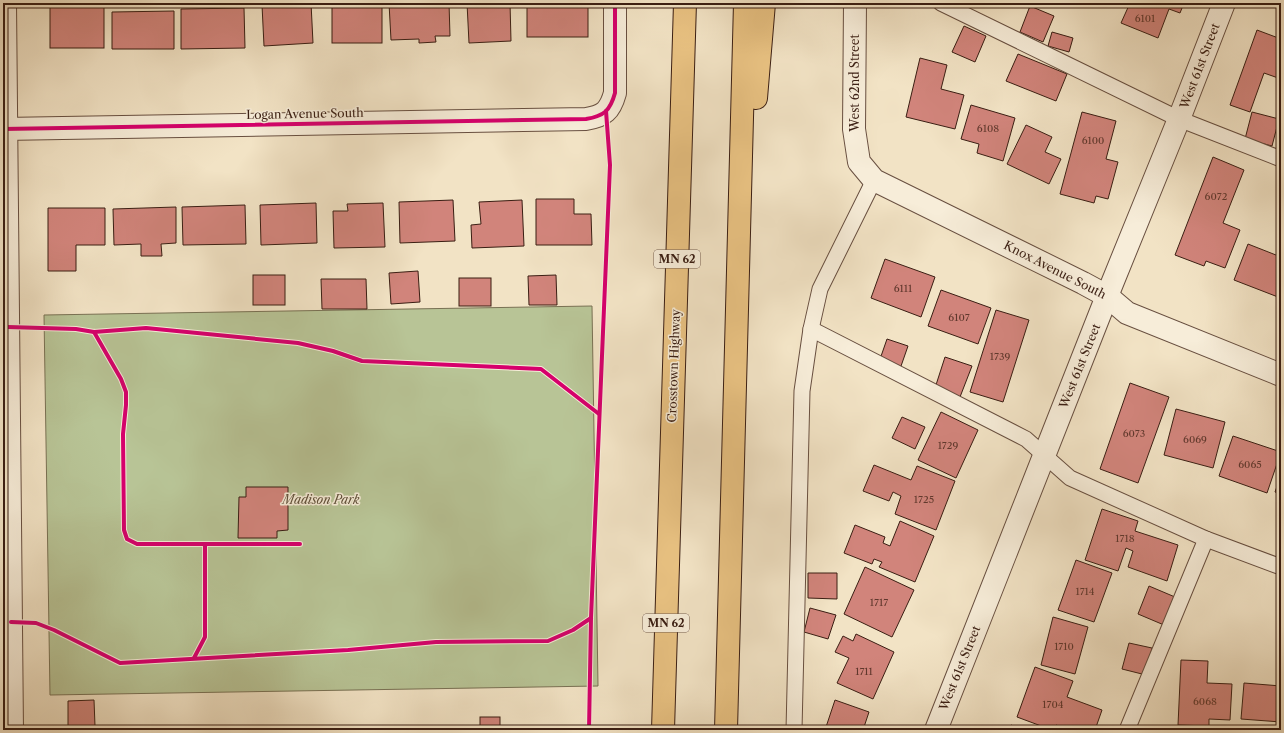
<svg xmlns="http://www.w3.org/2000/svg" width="1284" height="733" viewBox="0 0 1284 733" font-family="'Libre Caslon Text',serif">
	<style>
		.green { fill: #b8c496; stroke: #797154 }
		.building { fill: #d1847b; stroke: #3a1e13 }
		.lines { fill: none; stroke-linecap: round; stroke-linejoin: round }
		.lane-casing { stroke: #684f40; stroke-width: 17 }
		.street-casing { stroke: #684f40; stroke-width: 24 }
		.highway-casing { stroke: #3a1e13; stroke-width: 24 }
		.lane { stroke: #f7edd9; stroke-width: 15 }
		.street { stroke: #f7edd9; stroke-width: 22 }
		.highway { stroke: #e9c282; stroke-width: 22 }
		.cycleway-casing { stroke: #f7edd9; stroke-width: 6 }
		.cycleway { stroke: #d6006c; stroke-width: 4 }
		.labels { text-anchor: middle; stroke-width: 3; stroke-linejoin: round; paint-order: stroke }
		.number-label { font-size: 10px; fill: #60382d }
		.shield { fill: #f7edd9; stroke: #735c4e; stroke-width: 1 }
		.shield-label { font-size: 11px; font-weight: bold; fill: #3a1e13 }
		.street-label { font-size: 12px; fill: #3a1e13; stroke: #f7edd9 }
		.park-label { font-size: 12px; font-style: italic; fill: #60503a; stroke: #f7edd9 }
	</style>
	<rect width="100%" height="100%" fill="#f2e3c5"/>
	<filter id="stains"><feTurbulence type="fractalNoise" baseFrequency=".005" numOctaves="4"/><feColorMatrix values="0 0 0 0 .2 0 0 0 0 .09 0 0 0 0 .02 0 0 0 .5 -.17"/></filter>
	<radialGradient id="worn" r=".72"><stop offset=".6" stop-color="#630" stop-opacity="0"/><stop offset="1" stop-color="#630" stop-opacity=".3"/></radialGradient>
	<polygon class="green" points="592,306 598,686 50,695 44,315"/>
	<g class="building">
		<rect x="50" y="3" width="54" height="45"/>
		<polygon points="311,3 313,43 264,46 262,5"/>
		<rect x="332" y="3" width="50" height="40"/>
		<polygon points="389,3 449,3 450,36 435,36 436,42 419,43 419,39 391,40"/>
		<polygon points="467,3 510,3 511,41 469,43"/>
		<rect x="527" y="3" width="61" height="34"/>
		<polygon points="1130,3 1184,3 1180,13 1169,9 1158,38 1121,23"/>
		<polygon points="1030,6 1054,16 1043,42 1020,32"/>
		<polygon points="244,8 245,48 181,49 181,9"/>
		<polygon points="174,11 174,49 112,49 112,12"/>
		<polygon points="964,26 986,36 975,62 952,52"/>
		<polygon points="1257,30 1281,39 1281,79 1264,73 1250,112 1230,105"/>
		<polygon points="1052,32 1073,38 1069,52 1048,46"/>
		<polygon points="1018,54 1067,74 1056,101 1006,81"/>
		<polygon points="920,58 947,65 941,89 964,95 955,129 906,117"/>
		<polygon points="971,105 1015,118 1003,161 977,153 979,144 961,139"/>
		<polygon points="1082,112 1116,121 1106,159 1118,162 1108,199 1096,196 1094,203 1060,194"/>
		<polygon points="1252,112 1279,119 1272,146 1245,139"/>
		<polygon points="1026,125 1052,137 1045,152 1061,159 1049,184 1007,164"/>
		<polygon points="1213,157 1244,170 1223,223 1240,230 1225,268 1206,261 1204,266 1175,255"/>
		<polygon points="536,199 574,199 574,214 591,214 592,245 536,245"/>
		<polygon points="453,200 455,241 400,243 399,202"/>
		<polygon points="522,200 524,246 472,248 471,225 481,224 479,202"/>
		<polygon points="316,203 317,243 261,245 260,205"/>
		<polygon points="383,203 385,247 334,248 333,211 348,211 347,204"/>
		<polygon points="245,205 246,244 183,245 182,207"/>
		<polygon points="176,207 176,243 161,244 162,256 141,256 141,244 114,245 113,209"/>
		<polygon points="48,208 105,208 105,245 76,245 76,271 48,271"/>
		<polygon points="1248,244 1281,257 1281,290 1278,297 1234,280"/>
		<polygon points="885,259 935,277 921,317 871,298"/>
		<polygon points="418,271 420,302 391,304 389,273"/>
		<rect x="253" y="275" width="32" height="30"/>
		<polygon points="556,275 557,305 529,305 528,276"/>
		<rect x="459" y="278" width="32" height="28"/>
		<polygon points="321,279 366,279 367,309 322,309"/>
		<polygon points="941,290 991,308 978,344 928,326"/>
		<polygon points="996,310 1029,320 1003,402 970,392"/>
		<polygon points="887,339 908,346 900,369 879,362"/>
		<polygon points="945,357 972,366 960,397 935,388"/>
		<polygon points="1130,383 1169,397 1138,483 1100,469"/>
		<polygon points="1176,409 1225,422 1213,468 1164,455"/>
		<polygon points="941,412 978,430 956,478 918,460"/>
		<polygon points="902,417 925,427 915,449 892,438"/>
		<polygon points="1233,436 1281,452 1267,493 1219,476"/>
		<polygon points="874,465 911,480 917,466 955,481 936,530 895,514 901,496 893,492 889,501 863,491"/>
		<polygon points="1281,475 1281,494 1275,492"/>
		<polygon points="246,487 288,487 288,530 277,531 277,538 238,538 239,497 246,497"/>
		<polygon points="1102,509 1138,521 1135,531 1178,545 1167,581 1128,567 1133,551 1126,548 1118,571 1085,560"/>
		<polygon points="900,521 934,536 915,582 879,567 882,562 874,559 872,564 844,553 855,525 885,537 883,543 890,546"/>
		<polygon points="1076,560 1112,573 1094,622 1058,610"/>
		<polygon points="865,567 914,590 892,637 844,614"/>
		<polygon points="808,573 837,573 837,599 808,598"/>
		<polygon points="1149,586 1175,597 1164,625 1138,614"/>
		<polygon points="810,608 836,615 828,639 804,632"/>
		<polygon points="1053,617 1088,627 1075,674 1041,665"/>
		<polygon points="856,634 894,652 873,699 837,683 849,658 835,652 843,636 853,641"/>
		<polygon points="1129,643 1152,648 1146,675 1122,669"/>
		<polygon points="1181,660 1208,661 1207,683 1232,684 1230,720 1209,719 1209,726 1178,725"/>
		<polygon points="1035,667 1073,681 1067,697 1102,710 1095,730 1069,730 1056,725 1054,730 1052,730 1017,717"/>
		<polygon points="1244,683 1281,686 1281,722 1241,719"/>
		<polygon points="94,700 95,726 68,726 68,701"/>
		<polygon points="835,700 869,712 863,730 825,730"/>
		<rect x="480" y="717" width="20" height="13"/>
		<polygon points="1011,725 1024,730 1009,730"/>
	</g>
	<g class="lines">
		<g class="lane-casing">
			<g id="lane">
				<polyline points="941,3 1179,119 1281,159"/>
				<polyline points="811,329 1026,439 1070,478 1206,539 1281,567"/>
				<polyline points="794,730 802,391 811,329 820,289 874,180"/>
				<polyline points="1127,730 1206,539"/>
			</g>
		</g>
		<g class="street-casing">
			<g id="street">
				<polyline points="5,3 12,730"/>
				<polyline points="855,3 854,129 859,162 874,180 1083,283 1107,296 1127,313 1281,375"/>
				<path d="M 3,129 L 586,119 C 604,116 610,111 615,93 L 615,3"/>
				<polyline points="936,730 1107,296 1179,119 1224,3"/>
			</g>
		</g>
		<g class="highway-casing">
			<g id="highway">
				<polyline points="756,98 764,3"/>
				<polyline points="663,730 685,3"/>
				<polyline points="726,730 745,3"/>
			</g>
		</g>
		<use href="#lane" class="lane"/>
		<use href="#street" class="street"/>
		<use href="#highway" class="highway"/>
		<g class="cycleway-casing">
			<g id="cycleway">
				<path d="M 3,129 L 586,119 C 604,116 610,111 615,93 L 615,3"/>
				<polyline points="8,327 76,329 94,332 146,328 298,343 333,351 362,361 541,369 599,414"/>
				<polyline points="94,332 121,379 126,392 126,405 123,434 124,530 127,539 137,544 300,544"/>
				<polyline points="11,622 36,623 54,630 120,663 348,650 436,642 548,641 573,630 591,618"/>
				<polyline points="194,658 205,637 205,544"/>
				<polyline points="589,730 591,618 610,165 606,111"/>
			</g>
		</g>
		<use href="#cycleway" class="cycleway"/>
	</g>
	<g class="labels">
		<g class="number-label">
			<text x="1145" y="22">6101</text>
			<text x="988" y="132">6108</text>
			<text x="1093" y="144">6100</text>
			<text x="1216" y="200">6072</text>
			<text x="903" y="292">6111</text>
			<text x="959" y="321">6107</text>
			<text x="1000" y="360">1739</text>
			<text x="1134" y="437">6073</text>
			<text x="1195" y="443">6069</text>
			<text x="948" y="449">1729</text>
			<text x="1250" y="468">6065</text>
			<text x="924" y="503">1725</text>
			<text x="1125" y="542">1718</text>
			<text x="1085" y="595">1714</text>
			<text x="879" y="606">1717</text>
			<text x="1064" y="650">1710</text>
			<text x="864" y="675">1711</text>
			<text x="1205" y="705">6068</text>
			<text x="1053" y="708">1704</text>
		</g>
		<g class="shield">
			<rect x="654" y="250" width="46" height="18" rx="3"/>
			<rect x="643" y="614" width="46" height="18" rx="3"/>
		</g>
		<g class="shield-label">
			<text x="677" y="263">MN 62</text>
			<text x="666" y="627">MN 62</text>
		</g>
		<g class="street-label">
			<text transform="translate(1200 66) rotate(-69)" y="4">West 61st Street</text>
			<text transform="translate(855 83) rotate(-90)" y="4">West 62nd Street</text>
			<text transform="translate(305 114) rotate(-1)" y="4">Logan Avenue South</text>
			<text transform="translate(1055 270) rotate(27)" y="4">Knox Avenue South</text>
			<text transform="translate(674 366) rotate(-88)" y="4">Crosstown Highway</text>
			<text transform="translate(1080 366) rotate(-68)" y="4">West 61st Street</text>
			<text transform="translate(960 668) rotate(-68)" y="4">West 61st Street</text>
		</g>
		<g class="park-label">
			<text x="321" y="504">Madison Park</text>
		</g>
	</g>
	<rect width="1284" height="733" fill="none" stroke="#f2e3c5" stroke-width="16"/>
	<rect x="4" y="4" width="1276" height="725" fill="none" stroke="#3a1e13" stroke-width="2"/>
	<rect x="8" y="8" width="1268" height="717" fill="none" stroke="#3a1e13"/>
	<rect width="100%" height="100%" filter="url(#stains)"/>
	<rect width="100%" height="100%" fill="url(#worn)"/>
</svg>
